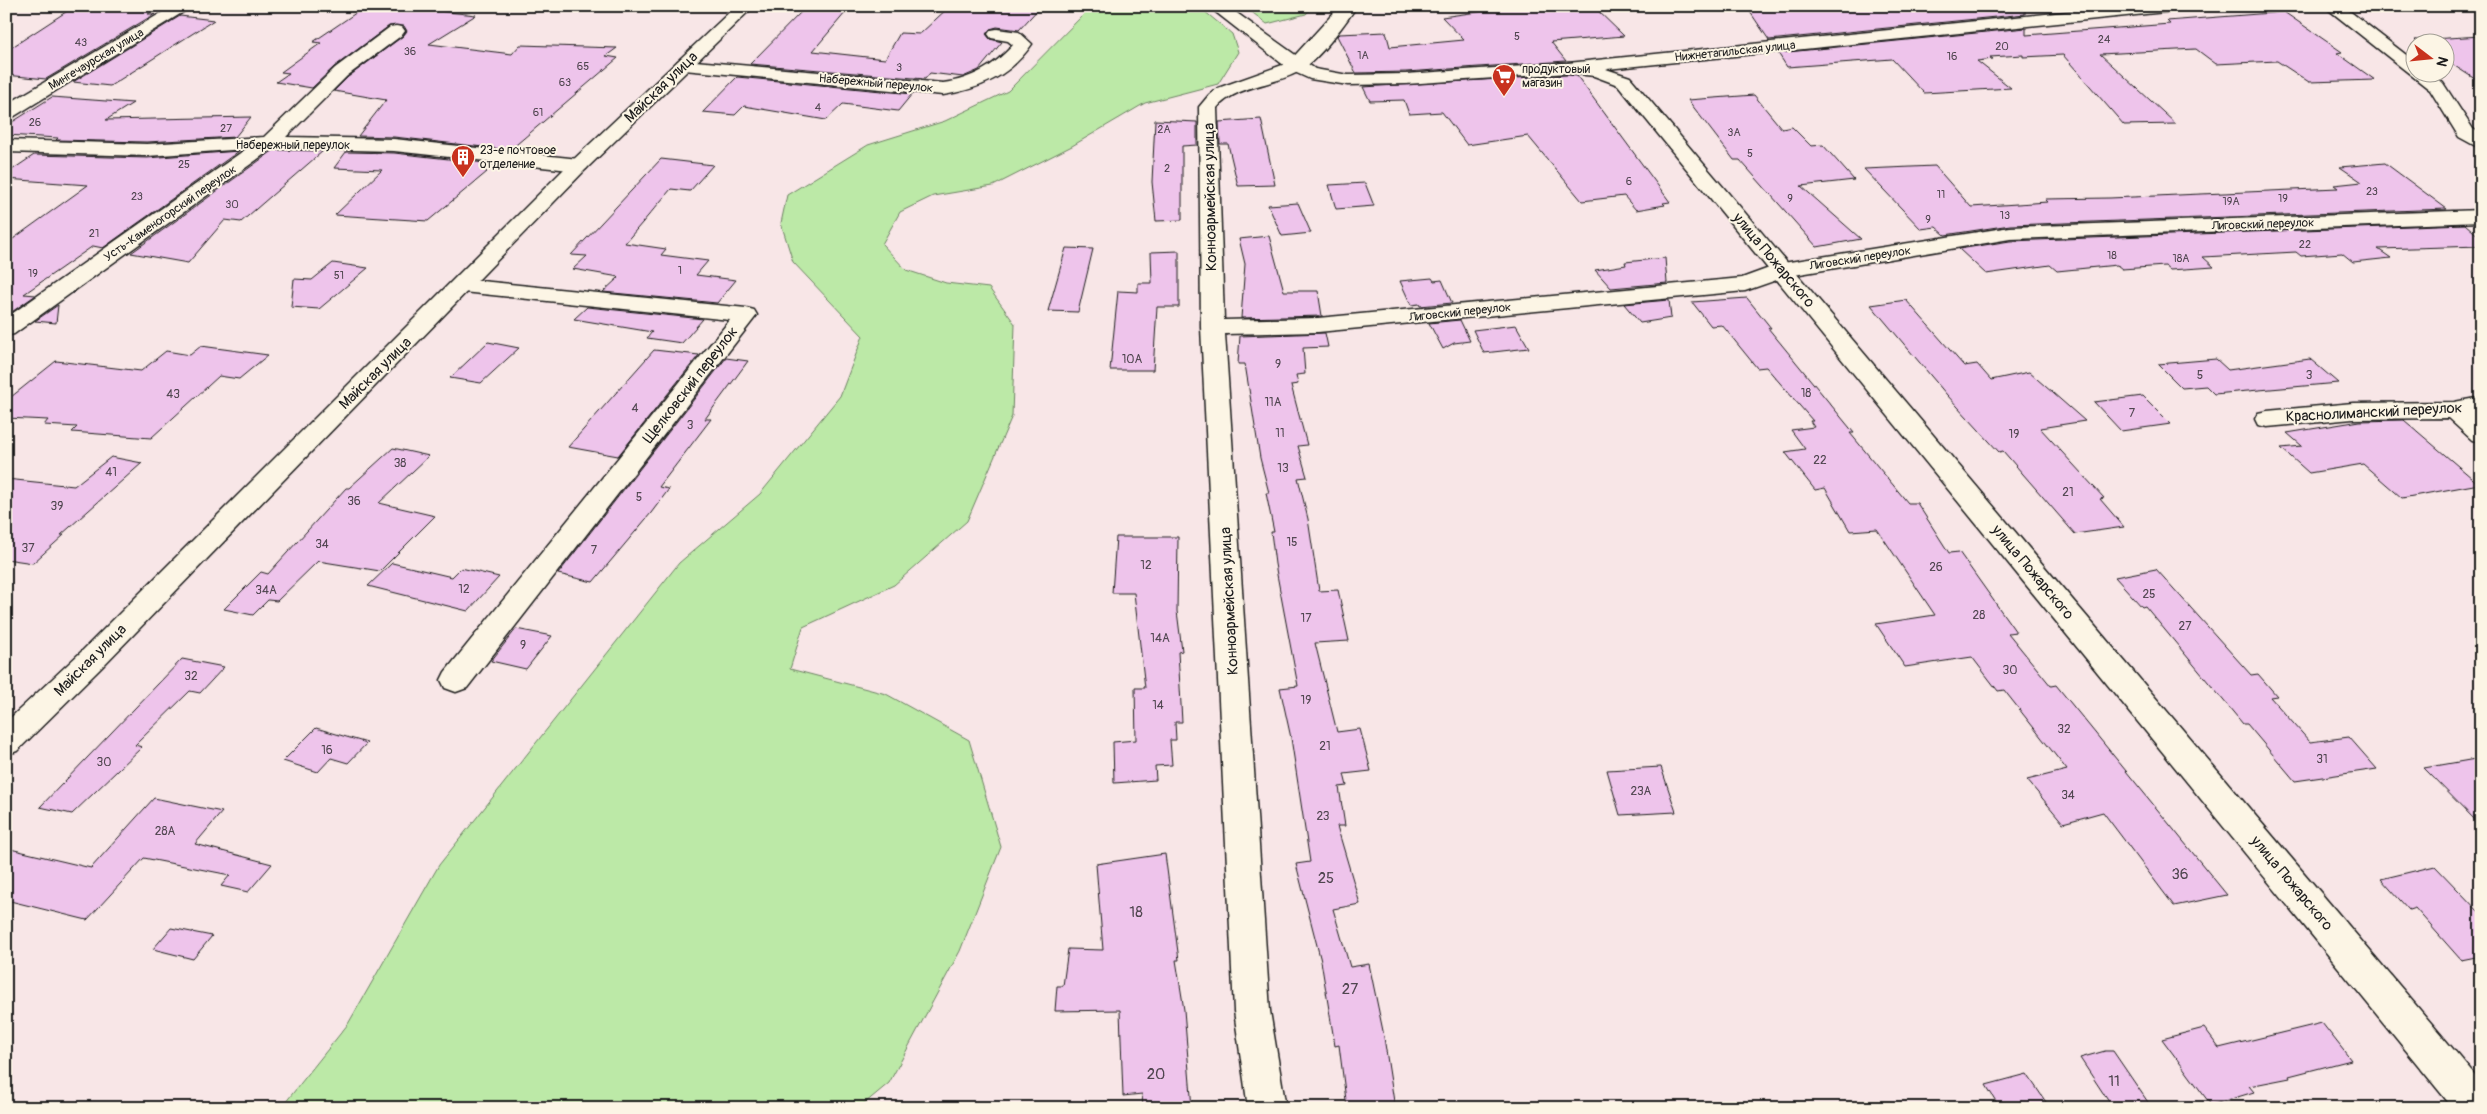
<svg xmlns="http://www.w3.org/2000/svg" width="2487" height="1114" viewBox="0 0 2487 1114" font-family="Pangolin,sans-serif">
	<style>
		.green { fill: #bce9a7; stroke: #6c8262 }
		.building { fill: #eec4eb; stroke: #1c1c1c }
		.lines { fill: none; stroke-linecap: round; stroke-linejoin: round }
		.minor-casing { stroke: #1c1c1c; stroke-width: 3 }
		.tertiary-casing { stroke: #1c1c1c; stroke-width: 3 }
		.minor { fill: #fcf5e5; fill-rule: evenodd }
		.tertiary { fill: #fcf5e5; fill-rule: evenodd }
		.labels { text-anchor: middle; stroke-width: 4; stroke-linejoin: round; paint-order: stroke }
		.far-number-label { font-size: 11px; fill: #504650 }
		.far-street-label { font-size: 12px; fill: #1c1c1c; stroke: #fcf5e5 }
		.far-poi-label { font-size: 12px; fill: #1c1c1c; stroke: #fcf5e5; text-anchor: start }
		.number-label { font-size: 12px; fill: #504650 }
		.street-label { font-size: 15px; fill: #1c1c1c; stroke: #fcf5e5 }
		.near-number-label { font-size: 15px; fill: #504650 }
	</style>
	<rect width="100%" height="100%" fill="#f8e6e7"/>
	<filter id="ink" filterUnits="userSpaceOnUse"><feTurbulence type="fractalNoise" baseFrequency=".02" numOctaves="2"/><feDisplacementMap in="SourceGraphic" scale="10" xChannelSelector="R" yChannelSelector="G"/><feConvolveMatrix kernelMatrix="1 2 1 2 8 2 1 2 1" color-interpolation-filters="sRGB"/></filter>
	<g filter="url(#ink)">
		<g class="green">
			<polygon points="1095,6 1198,6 1232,34 1238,52 1218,84 1145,103 1072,146 993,186 933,196 900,212 882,244 906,270 946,283 989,288 1015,324 1012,416 967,521 894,585 803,627 790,669 886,694 969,740 1001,847 960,951 889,1083 859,1108 281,1108 348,1024 439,865 679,563 760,494 840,396 863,336 793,262 781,223 787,195 868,145 945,121 1008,91 1088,10"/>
			<polygon points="1244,6 1313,6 1306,14 1267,24"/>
		</g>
		<g class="building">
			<polygon points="75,6 160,6 148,14 155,14 46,79 6,75 6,51"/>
			<polygon points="366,6 389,6 476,15 429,44 512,54 520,45 617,48 606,56 618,58 510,150 394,137 358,136 386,100 334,91 348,77 403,36 407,31 404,26 389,26 334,67 312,88 276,82 289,73 281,72 321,43 313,42"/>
			<polygon points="807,6 851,6 813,51 885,59 900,33 920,34 950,6 1041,6 1019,30 997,27 990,29 986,34 990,39 1002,42 979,70 963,77 930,73 925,79 750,64"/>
			<polygon points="1520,6 1593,6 1624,36 1551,42 1566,61 1406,72 1356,73 1337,36 1339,34 1386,32 1390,47 1464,40 1442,17"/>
			<polygon points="1746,6 2025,6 2025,14 1769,40"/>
			<polygon points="2284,12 2342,52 2337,53 2375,80 2309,82 2277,61 2216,64 2196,49 2100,54 2176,124 2124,125 2063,55 2023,57 2023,55 1990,57 1993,59 1977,61 2011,88 1924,93 1892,59 1787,67 1778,53 2026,28 2026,35 2170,24 2167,21"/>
			<polygon points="180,16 214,20 110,86 73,82"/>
			<polygon points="2481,36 2481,83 2444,59 2444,42 2418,42 2415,40"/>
			<polygon points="1568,75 1577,76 1670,202 1663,203 1665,205 1636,210 1624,196 1582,201 1528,136 1467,145 1442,112 1409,114 1404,100 1370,101 1363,87"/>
			<polygon points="737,77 912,94 898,111 843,104 826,120 744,106 735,115 703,112"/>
			<polygon points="1754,95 1782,129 1792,127 1811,146 1823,145 1854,180 1801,186 1861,239 1817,247 1740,160 1734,160 1688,100"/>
			<polygon points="52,97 133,103 106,120 251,117 235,137 147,142 56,140 58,138 6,135 6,126"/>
			<polygon points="1261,119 1275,185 1238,186 1228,144 1220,144 1219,122"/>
			<polygon points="1155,120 1197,122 1197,145 1182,146 1182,220 1156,221 1152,182"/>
			<polygon points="274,150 323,151 241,222 225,220 188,263 131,253"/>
			<polygon points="239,151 103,248 93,246 24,294 36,295 6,316 6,244 88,185 6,179 6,174 34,155 147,158"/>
			<polygon points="346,152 394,153 494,164 485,171 487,172 428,221 335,215 382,170 334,168"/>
			<polygon points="661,159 713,165 690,191 671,189 625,243 666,249 661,255 708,261 696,275 736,280 717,303 603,292 619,277 573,269 587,256 571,255"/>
			<polygon points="2385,163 2447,209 2010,225 1945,235 1936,227 1921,229 1864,169 1935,166 1971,207 2048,202 2045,199 2110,198 2338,188 2334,185 2362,182 2340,167"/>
			<polygon points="1365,183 1374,206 1336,209 1329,185"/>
			<polygon points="1298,203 1311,233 1282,236 1268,205"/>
			<polygon points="2465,224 2481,238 2481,246 2378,249 2391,258 2353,262 2342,253 2301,256 2296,252 2203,257 2214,267 2170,270 2165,266 2122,269 2117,265 2057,271 2050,265 1986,274 1959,249 2010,241"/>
			<polygon points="1269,236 1284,291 1318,291 1322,316 1241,318 1245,264 1239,239"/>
			<polygon points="1066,248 1093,249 1078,312 1048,311"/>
			<polygon points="1179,251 1179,307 1157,307 1153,370 1110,370 1118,291 1138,292 1138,283 1152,283 1151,252"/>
			<polygon points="1665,258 1667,283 1611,288 1595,270 1626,265 1625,262"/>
			<polygon points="333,263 368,268 319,309 291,307 294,279 312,280"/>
			<polygon points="1432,278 1434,281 1442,280 1452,303 1420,306 1419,304 1411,305 1400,281"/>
			<polygon points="1747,298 1771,328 1768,328 1854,433 1850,433 1908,503 1917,503 1949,553 1959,552 2016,632 2008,633 2051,686 2056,685 2227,895 2174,906 2103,812 2063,823 2027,780 2067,770 2004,690 1998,691 1972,657 1905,667 1876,624 1935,615 1877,529 1850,531 1825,488 1815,490 1785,452 1805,449 1791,430 1814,427 1810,421 1813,421 1766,367 1757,368 1722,325 1711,326 1692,302"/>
			<polygon points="1669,300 1671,318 1640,323 1624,304"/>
			<polygon points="1906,300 1964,366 1977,364 1991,380 2029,372 2085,421 2040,428 2104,498 2100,499 2124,527 2075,534 2003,451 1999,452 1947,395 1871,305"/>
			<polygon points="58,305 56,323 35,321"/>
			<polygon points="587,307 703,319 682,343 647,338 652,332 574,319"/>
			<polygon points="1460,320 1470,341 1454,343 1443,349 1429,323"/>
			<polygon points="1516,325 1529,348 1484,353 1473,330"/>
			<polygon points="1325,333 1328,347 1303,348 1305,374 1296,375 1298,384 1291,385 1307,445 1298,446 1307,477 1298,478 1308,519 1319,591 1338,590 1349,641 1315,643 1337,732 1360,729 1371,771 1344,774 1347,786 1339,787 1345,826 1337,826 1360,904 1333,909 1350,967 1369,964 1383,1031 1395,1108 1347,1108 1339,1045 1335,1046 1321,961 1296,864 1310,862 1291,738 1280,688 1298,686 1275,564 1271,532 1274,532 1266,493 1269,493 1260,458 1245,364 1238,364 1240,336"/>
			<polygon points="488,342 519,348 481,383 450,378"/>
			<polygon points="201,346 268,355 239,379 219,376 151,438 72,432 77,427 44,425 48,420 6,418 6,401 56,361 141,371 166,351 190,355"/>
			<polygon points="654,350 699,355 618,456 568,447"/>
			<polygon points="726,358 748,361 705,419 711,419 659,487 669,489 651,513 593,582 558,574"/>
			<polygon points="2216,359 2228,370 2310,359 2338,383 2214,394 2206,386 2182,388 2158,364"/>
			<polygon points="2143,396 2171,424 2121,431 2094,402"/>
			<polygon points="2404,420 2479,484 2402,498 2363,464 2309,473 2281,448 2302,446 2287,433 2360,421"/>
			<polygon points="393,448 429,456 379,503 435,516 380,571 318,561 277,601 268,600 253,615 224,609 261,572 268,574 346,488 349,488"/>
			<polygon points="111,457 142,463 61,535 64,535 33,563 6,559 6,479 74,486"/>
			<polygon points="1116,537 1178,537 1177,611 1182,651 1178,652 1182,722 1175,722 1176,740 1170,740 1172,765 1155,766 1156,780 1114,783 1113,742 1136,740 1135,688 1145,688 1134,593 1112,593"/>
			<polygon points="392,563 452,577 461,568 499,577 468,611 368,586"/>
			<polygon points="2156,569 2251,675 2258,674 2277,696 2270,697 2310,742 2349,737 2377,769 2295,781 2247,724 2243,724 2145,606 2142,607 2115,577"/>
			<polygon points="516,629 552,636 526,669 491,661"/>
			<polygon points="182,659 224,667 200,693 190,691 135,745 142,747 72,814 40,807"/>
			<polygon points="316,728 367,743 348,763 331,758 318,772 283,761"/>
			<polygon points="2481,758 2481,826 2424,768"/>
			<polygon points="1661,767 1676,812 1620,815 1607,770"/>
			<polygon points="154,798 222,812 195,844 272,864 248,892 221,886 230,875 144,858 87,920 6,900 6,848 91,868"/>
			<polygon points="1165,854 1179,960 1176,960 1184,1010 1192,1108 1143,1108 1142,1094 1123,1096 1120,1010 1055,1011 1057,986 1063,986 1068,949 1103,950 1096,864"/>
			<polygon points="2435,866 2481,914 2481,956 2461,960 2415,908 2409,910 2381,879"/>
			<polygon points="171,928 212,936 193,959 153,949"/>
			<polygon points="2322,1023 2351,1060 2289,1076 2290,1078 2249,1086 2254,1092 2211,1105 2162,1039 2204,1028 2219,1048"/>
			<polygon points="2105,1051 2113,1051 2152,1108 2113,1108 2080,1058"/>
			<polygon points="2027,1074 2050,1108 2000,1108 1986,1085"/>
		</g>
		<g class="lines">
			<g class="minor-casing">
				<g id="minor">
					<polygon points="173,6 193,6 13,117 6,119 6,105"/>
					<path d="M 1340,6 L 1357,6 C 1344,25 1317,62 1298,72 C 1272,86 1237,85 1217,108 L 1224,320 L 1318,318 L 1742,278 L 1783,263 L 2010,227 L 2481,210 L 2481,222 L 2010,239 L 1788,276 L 1745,291 L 1318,332 L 1225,334 L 1270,1011 L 1286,1108 L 1248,1108 L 1234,1011 L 1201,327 L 1199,107 L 1209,95 L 1218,88 L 1288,63 Z"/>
					<polygon points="2123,6 2183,6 2175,11 1568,73 1562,72 1559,68 1562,64 1568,63"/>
					<polygon points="2324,6 2343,6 2414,61 2414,72 2431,72 2443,83 2473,129 2481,134 2481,149 2459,137 2430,90"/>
					<polygon points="396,26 402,27 405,31 402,35 347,76 286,137 394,139 579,159 586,161 589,165 586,169 579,171 394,151 273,148 14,334 6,336 6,318 246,149 147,156 6,152 6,140 147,144 264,137 335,68 390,27"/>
					<path d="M 997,29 L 1019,32 L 1032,44 C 1010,76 980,89 943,95 L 684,70 L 678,69 L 675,65 L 678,61 L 684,60 L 943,83 C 972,79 993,67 1013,45 L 1008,41 L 991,38 L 988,34 L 991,30 Z"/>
					<polygon points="461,279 746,308 754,310 757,315 467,688 456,692 445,688 441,680 445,672 730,320 453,291 450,286 453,281"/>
					<polygon points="2481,397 2481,413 2474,414 2481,420 2481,442 2472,440 2448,418 2353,419 2267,427 2258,425 2255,419 2258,413 2267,411 2353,403 2454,402"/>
				</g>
			</g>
			<g class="tertiary-casing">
				<g id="tertiary">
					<polygon points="736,6 754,6 586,169 101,668 17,751 6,755 6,722 81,652 572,161"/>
					<polygon points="1208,6 1227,6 1315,69 1348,75 1406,74 1568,63 1597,66 1630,77 2481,1082 2481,1108 2453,1108 1618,85 1594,76 1568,73 1406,84 1348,85 1310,79 1290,70"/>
				</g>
			</g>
			<use href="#minor" class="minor"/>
			<use href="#tertiary" class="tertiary"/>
		</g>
	</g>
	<defs>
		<g id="supermarket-pin" transform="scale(1.25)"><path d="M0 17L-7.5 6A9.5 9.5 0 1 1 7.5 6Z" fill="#c8321e" stroke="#fcf5e5"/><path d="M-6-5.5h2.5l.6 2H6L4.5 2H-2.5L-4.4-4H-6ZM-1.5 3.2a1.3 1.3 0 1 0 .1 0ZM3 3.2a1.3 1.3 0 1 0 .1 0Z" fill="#fff"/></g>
		<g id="building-pin" transform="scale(1.25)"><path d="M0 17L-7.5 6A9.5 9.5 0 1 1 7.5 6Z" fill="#c8321e" stroke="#fcf5e5"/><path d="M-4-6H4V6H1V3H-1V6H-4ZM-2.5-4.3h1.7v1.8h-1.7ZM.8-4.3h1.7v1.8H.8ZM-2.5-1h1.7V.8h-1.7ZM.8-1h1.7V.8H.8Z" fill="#fff"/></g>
	</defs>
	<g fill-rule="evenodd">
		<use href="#supermarket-pin" x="1504" y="76"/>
		<use href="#building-pin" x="463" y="157"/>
	</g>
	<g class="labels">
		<g class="far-number-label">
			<text x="1517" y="40">5</text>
			<text x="2104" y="43">24</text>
			<text x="81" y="46">43</text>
			<text x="2002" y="50">20</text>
			<text x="410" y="55">36</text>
			<text x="1363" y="59">1А</text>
			<text x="1952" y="60">16</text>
			<text x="583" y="70">65</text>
			<text x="899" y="71">3</text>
			<text x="565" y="86">63</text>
			<text x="818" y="111">4</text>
			<text x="538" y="116">61</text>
			<text x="35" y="126">26</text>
			<text x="226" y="132">27</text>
			<text x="1164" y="133">2А</text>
			<text x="1734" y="136">3А</text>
			<text x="1750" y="157">5</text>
			<text x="184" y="168">25</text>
			<text x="1167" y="172">2</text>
			<text x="1629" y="185">6</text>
			<text x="2372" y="195">23</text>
			<text x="1941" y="198">11</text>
			<text x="137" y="200">23</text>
			<text x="1790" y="202">9</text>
			<text x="2283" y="202">19</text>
			<text x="2231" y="205">19А</text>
			<text x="232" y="208">30</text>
			<text x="2005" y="219">13</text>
			<text x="1928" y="223">9</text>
			<text x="94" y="237">21</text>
			<text x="2305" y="248">22</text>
			<text x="2112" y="259">18</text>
			<text x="2181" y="262">18А</text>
			<text x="680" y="274">1</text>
			<text x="33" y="277">19</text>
			<text x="339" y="279">51</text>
		</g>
		<g class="far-street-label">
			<text transform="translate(1735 51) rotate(-6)" y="4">Нижнетагильская улица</text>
			<text transform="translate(96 59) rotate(-31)" y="4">Мингечаурская улица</text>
			<text transform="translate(876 83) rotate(5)" y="4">Набережный переулок</text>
			<text x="293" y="149">Набережный переулок</text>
			<text transform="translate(170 213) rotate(-35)" y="4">Усть-Каменогорский переулок</text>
			<text transform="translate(2263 224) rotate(-2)" y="4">Лиговский переулок</text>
			<text transform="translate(1860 258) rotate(-9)" y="4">Лиговский переулок</text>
			<text transform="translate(1460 312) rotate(-6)" y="4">Лиговский переулок</text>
		</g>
		<g class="far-poi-label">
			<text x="1522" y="73">продуктовый<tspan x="1522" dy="14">магазин</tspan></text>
			<text x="480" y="154">23-е почтовое<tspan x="480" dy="14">отделение</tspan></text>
		</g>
		<g class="number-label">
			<text x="1132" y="363">10А</text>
			<text x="1278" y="368">9</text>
			<text x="2200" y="379">5</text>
			<text x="2309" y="379">3</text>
			<text x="1806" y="397">18</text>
			<text x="173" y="398">43</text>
			<text x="1273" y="406">11А</text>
			<text x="635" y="412">4</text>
			<text x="2132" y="417">7</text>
			<text x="690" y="429">3</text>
			<text x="1280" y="437">11</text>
			<text x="2014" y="438">19</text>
			<text x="1820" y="464">22</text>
			<text x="400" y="467">38</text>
			<text x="1283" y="472">13</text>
			<text x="111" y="476">41</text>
			<text x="2068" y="496">21</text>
			<text x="639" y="501">5</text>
			<text x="354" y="505">36</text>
			<text x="57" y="510">39</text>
			<text x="1292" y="546">15</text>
			<text x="322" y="548">34</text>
			<text x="28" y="552">37</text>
			<text x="594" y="554">7</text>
			<text x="1146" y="569">12</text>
			<text x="1936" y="571">26</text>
			<text x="464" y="593">12</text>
			<text x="266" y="594">34А</text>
			<text x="2149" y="598">25</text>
			<text x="1979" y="619">28</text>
			<text x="1306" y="622">17</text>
			<text x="2185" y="630">27</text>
			<text x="1160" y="642">14А</text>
			<text x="523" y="649">9</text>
			<text x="2010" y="674">30</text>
			<text x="191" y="680">32</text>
			<text x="1306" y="704">19</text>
			<text x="1158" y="709">14</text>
			<text x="2064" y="733">32</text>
			<text x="1325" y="750">21</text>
			<text x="327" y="754">16</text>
			<text x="2322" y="763">31</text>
			<text x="104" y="766">30</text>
			<text x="1641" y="795">23А</text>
			<text x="2068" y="799">34</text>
			<text x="1323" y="820">23</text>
			<text x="165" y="835">28А</text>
		</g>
		<g class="street-label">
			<text transform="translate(661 87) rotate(-44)" y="5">Майская улица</text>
			<text transform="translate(1210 197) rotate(-91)" y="5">Конноармейская улица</text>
			<text transform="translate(1774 260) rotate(50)" y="5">улица Пожарского</text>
			<text transform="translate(375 373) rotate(-45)" y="5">Майская улица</text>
			<text transform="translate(690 385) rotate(-52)" y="5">Щелковский переулок</text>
			<text transform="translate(2374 412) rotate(-3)" y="5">Краснолиманский переулок</text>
			<text transform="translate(2033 572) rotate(50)" y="5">улица Пожарского</text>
			<text transform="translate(1229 601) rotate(-93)" y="5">Конноармейская улица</text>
			<text transform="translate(90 660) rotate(-45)" y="5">Майская улица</text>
			<text transform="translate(2292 883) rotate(50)" y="5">улица Пожарского</text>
		</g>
		<g class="near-number-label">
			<text x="2180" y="879">36</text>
			<text x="1326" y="883">25</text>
			<text x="1136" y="917">18</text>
			<text x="1350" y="994">27</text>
			<text x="1156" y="1079">20</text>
			<text x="2114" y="1086">11</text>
		</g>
	</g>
	<rect width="2487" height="1114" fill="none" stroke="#fcf5e5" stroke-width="25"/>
	<rect x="12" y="12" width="2462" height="1089" fill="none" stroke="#1c1c1c" stroke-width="2" filter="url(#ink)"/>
	<g transform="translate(2430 58) rotate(106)"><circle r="24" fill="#fcf5e5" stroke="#a29e95"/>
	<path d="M0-4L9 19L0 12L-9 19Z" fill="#c8321e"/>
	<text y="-8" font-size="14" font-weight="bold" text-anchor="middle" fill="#1c1c1c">N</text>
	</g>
</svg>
